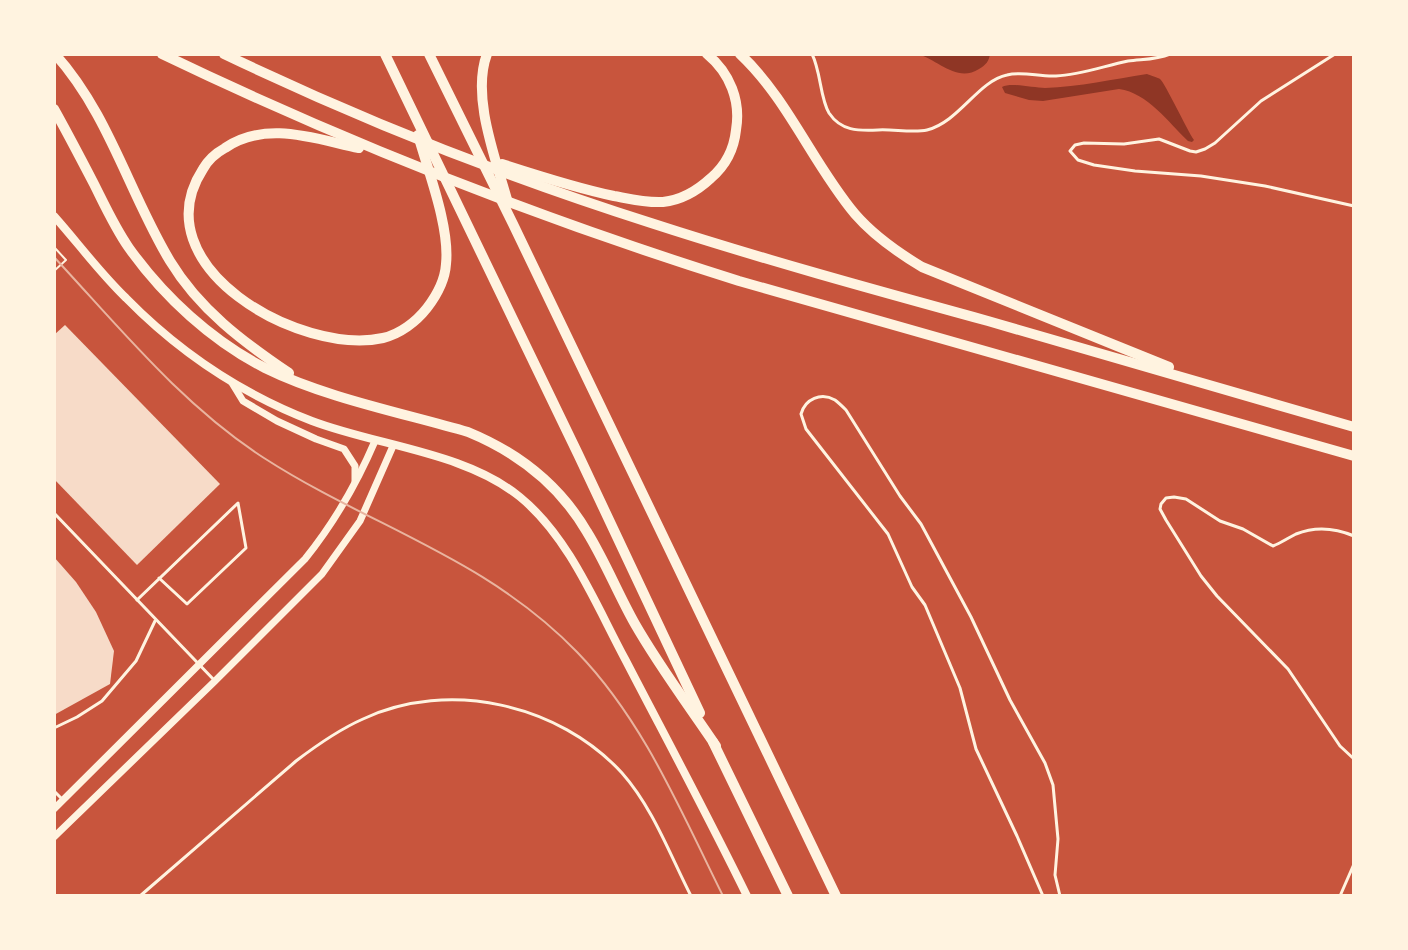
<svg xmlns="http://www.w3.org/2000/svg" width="1408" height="950" viewBox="0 0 1408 950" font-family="'PT Serif',serif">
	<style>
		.water { fill: #8f3625 }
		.building { fill: #f7dbc8 }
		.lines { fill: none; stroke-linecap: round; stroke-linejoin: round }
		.path { stroke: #fff3e0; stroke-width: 2 }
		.service { stroke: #fff3e0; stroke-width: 3 }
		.tertiary { stroke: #fff3e0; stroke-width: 7 }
		.secondary { stroke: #fff3e0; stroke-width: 8 }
		.motorway { stroke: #fff3e0; stroke-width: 10 }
		.tram { stroke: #e9b49f; stroke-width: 2 }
	</style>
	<rect width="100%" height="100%" fill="#c8553d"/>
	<g class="water">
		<path d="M 918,54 L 990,54 C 989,61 986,65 979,69 C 957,83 938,60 918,54 Z"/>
		<path d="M 1147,74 C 1149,75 1159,78 1160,79 C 1165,83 1187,130 1194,140 L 1192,142 L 1188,141 C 1168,122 1148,93 1119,89 L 1043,101 L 1029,100 L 1005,93 L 1002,87 C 1011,82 1033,88 1045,88 C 1079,87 1114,79 1147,74 Z"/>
	</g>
	<g class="building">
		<polygon points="65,325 220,484 137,565 54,479 54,335"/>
		<polygon points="54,557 76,582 96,612 114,651 110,684 54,715"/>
	</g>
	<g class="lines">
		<polyline class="path" points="54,247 66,260 54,271"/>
		<g class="service">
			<path d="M 812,54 C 821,72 820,98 829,113 C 841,131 858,131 878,130 C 892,129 914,133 927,130 C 959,122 978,81 1007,75 C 1023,71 1039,77 1056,76 C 1080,75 1104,66 1128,61 C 1142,59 1156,60 1170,54"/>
			<polyline points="1335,54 1261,101 1215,143 1205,149 1196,152 1190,151 1159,139 1124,144 1084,143 1075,145 1070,151 1078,160 1094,165 1135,171 1201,176 1265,186 1354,206"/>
			<polyline points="54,513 215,681"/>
			<path d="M 1354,536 C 1335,528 1316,526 1296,534 C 1288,538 1281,543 1273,546 L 1243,529 L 1220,521 L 1186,499 L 1174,497 L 1166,498 L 1161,504 L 1160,509 L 1166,520 L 1201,576 L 1217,596 L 1288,669 L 1340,746 L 1354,759"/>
			<polyline points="137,600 238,503 246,548 187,604 159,578"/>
			<polyline points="54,728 77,717 102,701 136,661 155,621"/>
			<polyline points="54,791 63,800"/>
			<path d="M 140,896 L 296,761 C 317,745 338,730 363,719 C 449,679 559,704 622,773 C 653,808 670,855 691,896"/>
			<path d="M 1043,896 L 1017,836 L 976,749 L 960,688 L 925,605 L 912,587 L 888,534 L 806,429 L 801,414 C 805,399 821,392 835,400 C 839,403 842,406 846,410 L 900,496 L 921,524 L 971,617 L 1010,700 L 1045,763 L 1053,785 L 1058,839 L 1055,875 L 1060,896"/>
			<polyline points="1340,896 1354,864"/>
		</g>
		<g class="tertiary">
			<polyline points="232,383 243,401 277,421 316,439 344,449 355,466 355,481"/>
			<path d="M 54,809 L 305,559 C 334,523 357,483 375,441"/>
			<polyline points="54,837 215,681 322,574 360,521 393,446"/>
		</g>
		<path class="secondary" d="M 54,216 C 78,243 100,273 126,298 C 178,351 242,394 312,421 C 378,446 465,452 520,497 C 569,537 596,605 625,659 C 666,738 708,816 747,896"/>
		<g class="motorway">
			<path d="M 55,54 C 109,114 129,193 170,261 C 199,309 243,342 289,373"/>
			<path d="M 162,54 C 349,144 541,219 739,281 L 1354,456"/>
			<path d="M 224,54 C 362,120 506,177 651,223 C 762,259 875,290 988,321 C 1110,356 1232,391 1354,427"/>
			<polyline points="385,54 578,454 700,713"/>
			<polyline points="429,54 513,224 836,896"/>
			<path d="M 487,54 C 471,97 496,159 508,203"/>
			<path d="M 740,54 C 788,99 813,164 855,214 C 874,236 897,252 922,267 L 1169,367"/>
			<path d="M 54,109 C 68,134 81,159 94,184 C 105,206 115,228 129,248 C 164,297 212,341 265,368 C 326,398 403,413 468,432 C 519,453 559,484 587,532 C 605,561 618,594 635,624 C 659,666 689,706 716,746"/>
			<path d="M 359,148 C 315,139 266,120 225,148 C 216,153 208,160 203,169 C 140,266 300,356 383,338 C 400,334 416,322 427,308 C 437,295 445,280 446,264 C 450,227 428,171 418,135"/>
			<path d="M 502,164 C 539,176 576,188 614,196 C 630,199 646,203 663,202 C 682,200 697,191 711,178 C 725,166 734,149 736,130 C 741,101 730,73 707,54"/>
			<polyline points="713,742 788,896"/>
		</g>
		<path class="tram" d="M 54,257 C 120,328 182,405 264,458 C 371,527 485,557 577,652 C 644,721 681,812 723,896"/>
	</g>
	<rect width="1408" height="950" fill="none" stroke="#fff3e0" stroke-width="112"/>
</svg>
